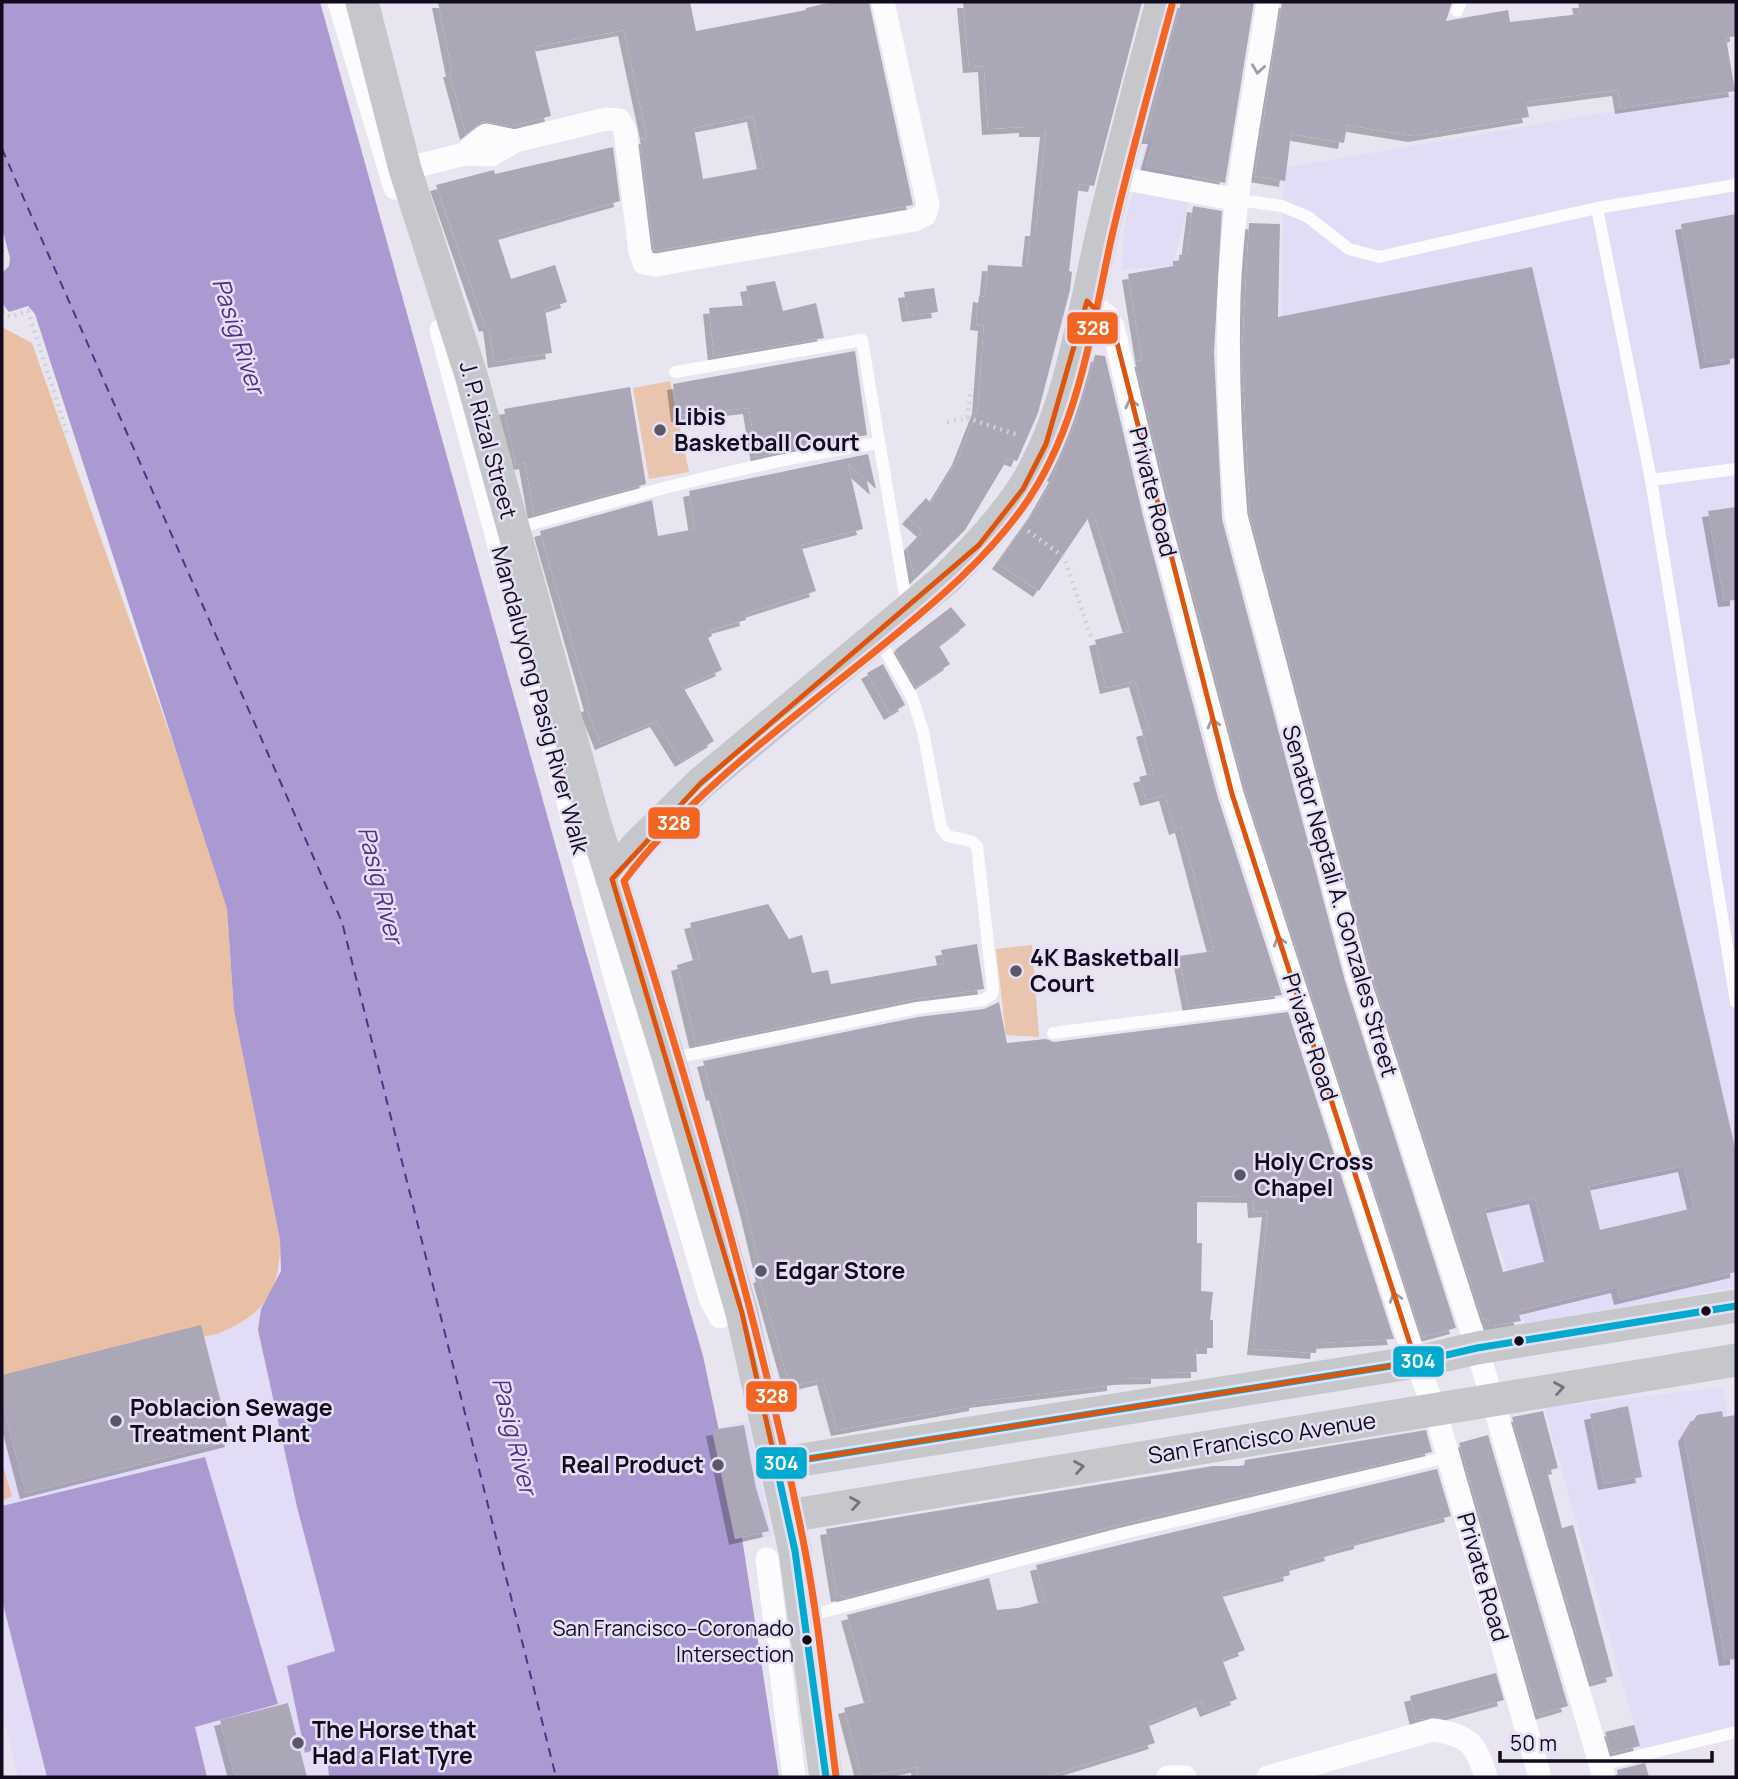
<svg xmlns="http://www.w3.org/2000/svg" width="1738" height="1779" viewBox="0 0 1738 1779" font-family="Manrope,sans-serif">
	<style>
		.built { fill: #e3dcf6 }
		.green { fill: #e9c4ae }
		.forest { fill: #e9c0a6 }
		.water { fill: #ab99d1 }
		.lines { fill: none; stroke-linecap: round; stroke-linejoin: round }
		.ferry { stroke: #542f89; stroke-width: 2; stroke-dasharray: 9 7; stroke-linecap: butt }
		.building { fill: #aca7b7; fill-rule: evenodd; filter: url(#shadow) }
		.path { stroke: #d1d1d4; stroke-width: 4.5; stroke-dasharray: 2 5; stroke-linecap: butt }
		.lane { stroke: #fcfbfd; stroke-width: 12 }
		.street { stroke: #fcfbfd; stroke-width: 23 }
		.secondary { stroke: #c5c7cb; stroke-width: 33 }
		.bus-1-casing { stroke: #e6e0f6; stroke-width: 12 }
		.bus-2-casing { stroke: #e6e0f6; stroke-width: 12 }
		.bus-1 { stroke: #00a9ce; stroke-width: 7 }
		.bus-2 { stroke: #f26522; stroke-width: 7 }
		.oneway { stroke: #9e9ba3 }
		.oneway2 { stroke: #74727d }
		.marked { fill: none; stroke: #dd550d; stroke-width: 5; stroke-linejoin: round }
		.poi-dot { fill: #5c5767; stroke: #e6e0f6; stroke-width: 2.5 }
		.bus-dot { fill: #110b1d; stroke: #e6e0f6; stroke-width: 2.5 }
		.labels { text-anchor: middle; stroke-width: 5; stroke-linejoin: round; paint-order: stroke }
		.bus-label { font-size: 21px; fill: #110b1d; stroke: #e6e0f6; text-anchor: end }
		.poi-label { font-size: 23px; font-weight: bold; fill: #110b1d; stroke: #e6e0f6; text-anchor: start }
		.street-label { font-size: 23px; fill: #110b1d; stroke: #e6e0f6 }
		.water-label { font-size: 24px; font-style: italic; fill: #542f89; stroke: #e6e0f6 }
		.line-badge { stroke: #e6e0f6; stroke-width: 2.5 }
		.badge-label { font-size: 19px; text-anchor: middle; font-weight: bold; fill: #fff }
	</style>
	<defs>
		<filter id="shadow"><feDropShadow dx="-6" dy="6" stdDeviation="0" flood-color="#0004"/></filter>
	</defs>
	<rect width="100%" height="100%" fill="#e8e5f1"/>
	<g class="built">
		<polygon points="1183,2 1238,2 1173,265 1122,270 1124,227"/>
		<polygon points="1736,95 1736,1287 1525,1325 1499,1246 1482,1206 1280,376 1284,168 1620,110"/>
		<polygon points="281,1271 261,1309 258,1330 297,1507 335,1651 288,1666 306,1753 326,1746 329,1777 18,1777 2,1713 2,1342"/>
		<polygon points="1723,1387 1736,1470 1736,1727 1641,1749 1544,1408"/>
		<polygon points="748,1421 772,1536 733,1544 709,1430"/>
	</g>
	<g class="green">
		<polygon points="670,381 689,472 649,479 633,388"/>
		<polygon points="1032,945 1039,1037 1006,1035 996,949"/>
	</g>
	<g class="forest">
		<path d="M 2,327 L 32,343 L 179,760 L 227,909 L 234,1011 L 280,1240 C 281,1290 265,1315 217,1334 L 2,1375 Z"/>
		<polygon points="2,1463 12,1496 2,1501"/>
	</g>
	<g class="water">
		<polygon points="2,2 320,2 573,908 703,1356 742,1538 779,1777 329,1777 326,1746 305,1753 287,1666 335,1651 297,1507 258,1330 261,1309 281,1271 280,1240 234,1011 227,909 35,314 28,306 9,312 2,303 2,273 9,266 10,258 2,228"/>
		<polygon points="205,1457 278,1704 195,1727 207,1777 47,1777 2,1600 2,1506"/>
	</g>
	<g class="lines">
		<polyline class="ferry" points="2,149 342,922 556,1777"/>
	</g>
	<g class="building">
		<path d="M 438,2 L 690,2 L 696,31 L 806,10 L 806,8 L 832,2 L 869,2 L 913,205 L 654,251 L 640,139 L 647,138 L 624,30 L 534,47 L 551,116 L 511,126 L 483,121 L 466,134 L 449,71 L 452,71 ZM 753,116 L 764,168 L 703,179 L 694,128 Z"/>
		<polygon points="963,2 1142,2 1094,186 1079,184 1069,271 1072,272 1070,290 1038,413 1017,461 1008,458 965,530 915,579 907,548 923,531 908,518 926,498 931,503 958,459 978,408 984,325 976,324 979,296 985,297 988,265 1027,267 1031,230 1036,230 1046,131 1025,131 1025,127 988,129 984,66 969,67"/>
		<polygon points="1181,2 1254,2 1225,183 1146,166 1154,138 1146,138"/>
		<polygon points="1282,2 1452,2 1446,21 1508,10 1510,22 1580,14 1578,2 1736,2 1736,36 1726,38 1735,91 1621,108 1618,90 1526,102 1529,117 1414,136 1347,125 1344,143 1291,134 1285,181 1255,176"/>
		<polygon points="613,147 620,201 497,236 511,279 555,265 567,302 545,309 552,353 494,362 489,325 485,326 436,185 494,170 495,174"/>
		<polygon points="1193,206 1222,211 1214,352 1222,519 1345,981 1456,1328 1426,1336 1422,1337 1245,790 1172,514 1135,360 1142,361 1128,274 1179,265 1179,255 1187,254"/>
		<polygon points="1736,214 1736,358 1706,363 1681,224"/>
		<path d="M 1249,223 L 1280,224 L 1278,317 L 1532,267 L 1736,1152 L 1736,1272 L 1620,1299 L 1617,1287 L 1518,1311 L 1521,1321 L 1490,1326 L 1488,1318 L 1483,1320 L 1371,973 L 1250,514 L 1242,352 ZM 1684,1166 L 1694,1208 L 1600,1230 L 1589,1186 ZM 1535,1198 L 1551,1260 L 1503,1272 L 1485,1209 Z"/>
		<polygon points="775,281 783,311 816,303 824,338 714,356 709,308 750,305 746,286"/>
		<polygon points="934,288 938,312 908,316 904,292"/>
		<polygon points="855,351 867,435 757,457 749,408 677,416 673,384"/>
		<polygon points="1095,355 1105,356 1144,520 1218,798 1282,995 1189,1007 1179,956 1214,951 1181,827 1175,829 1165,795 1146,800 1139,777 1154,773 1142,731 1149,729 1135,681 1106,688 1095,640 1130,631 1093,511 1039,591 998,563 1035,511 1055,476 1053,475 1075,425"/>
		<polygon points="630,387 646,484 534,514 525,463 516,465 504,409"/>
		<polygon points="868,454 876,489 848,464 863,529 801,545 816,591 745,614 746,620 710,630 712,636 708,638 722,670 683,687 714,741 681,761 656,721 601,744 586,707 590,705 540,531 652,500 658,536 695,529 689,491"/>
		<polygon points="1736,507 1736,600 1724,601 1708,511"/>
		<polygon points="951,607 966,625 939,646 950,664 916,687 895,650"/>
		<polygon points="883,664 905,705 890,714 867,673"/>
		<polygon points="768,904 789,939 802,935 812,973 828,970 831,984 944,964 941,950 977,944 984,989 915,999 696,1045 677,965 700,958 690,923"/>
		<polygon points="999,1002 1007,1043 1046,1039 1054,1042 1288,1012 1394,1339 1317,1343 1316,1353 1253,1349 1268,1211 1254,1212 1253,1197 1197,1196 1197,1243 1202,1243 1201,1291 1213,1292 1210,1320 1213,1320 1213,1348 1196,1348 1197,1372 1157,1373 1157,1378 1113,1379 1113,1385 975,1402 975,1405 837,1430 823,1379 790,1387 759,1277 762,1276 747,1213 715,1094 712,1095 703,1061 918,1017 984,1009"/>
		<polygon points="201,1325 231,1441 26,1493 2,1401 2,1375"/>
		<polygon points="1628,1406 1642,1477 1604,1484 1590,1414"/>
		<polygon points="1543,1411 1558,1468 1547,1471 1562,1528 1573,1525 1613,1676 1591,1682 1512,1417"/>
		<polygon points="1722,1411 1723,1417 1736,1415 1736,1659 1725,1660 1684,1436 1697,1415"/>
		<polygon points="744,1425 756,1488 769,1531 735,1539 712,1430"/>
		<polygon points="1426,1430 1432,1452 1118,1525 843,1598 842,1595 837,1596 826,1529 1213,1466 1244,1466 1245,1460"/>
		<polygon points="1488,1435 1568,1706 1537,1715 1459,1443"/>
		<polygon points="1437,1469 1451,1516 1360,1540 1360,1543 1330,1551 1331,1555 1288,1567 1290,1575 1221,1593 1245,1650 1222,1659 1237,1699 1206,1711 1202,1701 1148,1723 1155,1743 1045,1777 918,1777 917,1767 862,1777 844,1708 871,1701 847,1615 989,1578 997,1610 1018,1608 1045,1601 1036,1565"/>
		<polygon points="1496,1673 1504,1700 1442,1717 1416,1720 1410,1696"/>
		<polygon points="288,1703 307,1777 235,1777 220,1720"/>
		<polygon points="1634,1725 1640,1746 1612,1753 1605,1732"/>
		<polygon points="1645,1763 1649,1777 1618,1777 1617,1770"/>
	</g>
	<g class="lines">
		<g class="path">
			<polyline points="2,250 2,263"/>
			<polyline points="2,312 10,317 28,311 67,433"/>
			<polyline points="967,418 1018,435"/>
			<polyline points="947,422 967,418 971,389"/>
			<polyline points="1028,531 1064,557 1091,637"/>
		</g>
		<g class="lane">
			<polyline points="1457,11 1461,2"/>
			<polyline points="1239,200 1282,206 1308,217 1349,249 1379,257 1597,208 1736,185"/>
			<polyline points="1597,208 1651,480 1736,1002"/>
			<polyline points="675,372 862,340 907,607"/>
			<polyline points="1651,480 1736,469"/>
			<path d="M 514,529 C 635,495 754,462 878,443"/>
			<polyline points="1053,1033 1299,1002"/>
			<polyline points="669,1059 917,1008 983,1000 991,995 993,989 977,846 971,841 947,836 941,827 923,731 912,697 878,638"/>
			<polyline points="804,1617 1120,1534 1448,1457"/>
			<polyline points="1601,1765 1736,1732"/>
		</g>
		<g class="street">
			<polyline points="339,2 395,188"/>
			<path d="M 1268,2 C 1254,99 1232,199 1229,297 C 1227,370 1230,443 1236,516 L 1358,977 L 1477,1348 L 1604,1777"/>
			<polyline points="464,154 486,135 515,141"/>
			<polyline points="405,169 464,154 491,155 515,141 606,119 619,120 625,130 640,252 644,263 656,265 915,220 925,215 928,205 883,2"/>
			<polyline points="1115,177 1239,200"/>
			<polyline points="1087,301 1107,316 1113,327 1158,517 1232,794 1416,1362 1435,1410 1540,1777"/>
			<polyline points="441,330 618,988 710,1298 720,1317"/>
			<polyline points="767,1559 794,1777"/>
			<polyline points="1168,1777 1185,1777"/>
			<path d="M 1268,1777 L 1433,1730 C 1469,1735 1476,1744 1486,1777"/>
		</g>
		<g class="secondary">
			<polyline points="362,2 405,169 471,375 594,821 669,1059 742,1313 795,1551 826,1777"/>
			<path d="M 612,879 L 636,847 L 701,783 L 947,578 C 978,546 1009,514 1031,476 C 1071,403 1083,317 1101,238 C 1119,159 1141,80 1162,2"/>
			<polyline points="776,1464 1416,1362 1477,1348 1736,1306"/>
			<polyline points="788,1516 1736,1360"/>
		</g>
		<g class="bus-1-casing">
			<polyline id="bus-1" points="826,1777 795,1551 776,1464 1416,1362 1477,1348 1736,1306"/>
		</g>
		<g class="bus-2-casing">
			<path id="bus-2" d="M 836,1776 C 826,1699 819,1621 804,1545 C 760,1320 693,1100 624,881 C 692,789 806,709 895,635 C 941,597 986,558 1021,510 C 1078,432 1091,332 1111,240 C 1129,161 1151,83 1172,5"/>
		</g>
		<use href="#bus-1" class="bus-1"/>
		<use href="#bus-2" class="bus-2"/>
	</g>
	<defs><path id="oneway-chevron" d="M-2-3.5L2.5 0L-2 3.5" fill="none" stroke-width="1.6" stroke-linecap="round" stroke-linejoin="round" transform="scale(1.75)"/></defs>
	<g class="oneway">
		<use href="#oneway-chevron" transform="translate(1258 69) rotate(98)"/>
		<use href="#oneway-chevron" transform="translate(1131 403) rotate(-103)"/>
		<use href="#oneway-chevron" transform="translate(1213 723) rotate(-105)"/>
		<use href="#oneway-chevron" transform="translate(1279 941) rotate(-108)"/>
		<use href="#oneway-chevron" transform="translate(1395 1297) rotate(-108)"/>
	</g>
	<g class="oneway2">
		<use href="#oneway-chevron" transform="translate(1559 1388) rotate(-10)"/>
		<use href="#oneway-chevron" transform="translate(1079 1467) rotate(-9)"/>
		<use href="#oneway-chevron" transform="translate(855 1503) rotate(-10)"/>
	</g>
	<path class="marked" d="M 1087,301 L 1113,327 L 1232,794 L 1416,1362 L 776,1464 L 742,1313 L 612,879 L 701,783 L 979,545 L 1023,489 L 1046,444 Z"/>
	<g class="poi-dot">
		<circle cx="660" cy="430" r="7"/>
		<circle cx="1016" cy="971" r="7"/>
		<circle cx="1240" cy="1175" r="7"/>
		<circle cx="761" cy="1271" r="7"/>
		<circle cx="116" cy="1421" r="7"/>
		<circle cx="718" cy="1465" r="7"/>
		<circle cx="298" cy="1743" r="7"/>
	</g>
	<g class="bus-dot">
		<circle cx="1706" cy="1311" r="6"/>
		<circle cx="1519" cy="1341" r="6"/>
		<circle cx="807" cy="1640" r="6"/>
	</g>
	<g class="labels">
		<g class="bus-label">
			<text x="794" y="1636">San Francisco–Coronado<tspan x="794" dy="26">Intersection</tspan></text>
		</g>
		<g class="poi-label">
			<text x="674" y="425">Libis<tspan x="674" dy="26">Basketball Court</tspan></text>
			<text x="1030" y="966">4K Basketball<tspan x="1030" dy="26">Court</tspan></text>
			<text x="1254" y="1170">Holy Cross<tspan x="1254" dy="26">Chapel</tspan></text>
			<text x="775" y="1279">Edgar Store</text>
			<text x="130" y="1416">Poblacion Sewage<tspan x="130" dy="26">Treatment Plant</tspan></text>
			<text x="704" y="1473" text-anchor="end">Real Product</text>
			<text x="312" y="1738">The Horse that<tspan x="312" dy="26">Had a Flat Tyre</tspan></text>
		</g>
		<g class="street-label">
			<text transform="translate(488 440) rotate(75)" y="8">J. P. Rizal Street</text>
			<text transform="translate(1153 492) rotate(76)" y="8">Private Road</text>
			<text transform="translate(540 700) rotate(75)" y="8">Mandaluyong Pasig River Walk</text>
			<text transform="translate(1340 901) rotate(74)" y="8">Senator Neptali A. Gonzales Street</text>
			<text transform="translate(1310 1037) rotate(72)" y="8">Private Road</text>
			<text transform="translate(1262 1438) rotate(-9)" y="8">San Francisco Avenue</text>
			<text transform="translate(1483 1577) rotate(74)" y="8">Private Road</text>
		</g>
		<g class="water-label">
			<text transform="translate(238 336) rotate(72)" y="8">Pasig River</text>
			<text transform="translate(380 885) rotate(76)" y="8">Pasig River</text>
			<text transform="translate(514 1436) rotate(76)" y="8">Pasig River</text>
		</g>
	</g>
	<g class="line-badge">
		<rect x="1066" y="311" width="53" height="34" rx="7" fill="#f26522"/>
		<rect x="647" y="806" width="54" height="34" rx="7" fill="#f26522"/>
		<rect x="1392" y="1345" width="53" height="33" rx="7" fill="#00a9ce"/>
		<rect x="745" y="1380" width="53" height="33" rx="7" fill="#f26522"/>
		<rect x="755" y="1446" width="53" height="34" rx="7" fill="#00a9ce"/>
	</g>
	<g class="badge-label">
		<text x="1093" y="335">328</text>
		<text x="674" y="830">328</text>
		<text x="1418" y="1368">304</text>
		<text x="772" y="1403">328</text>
		<text x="781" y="1470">304</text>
	</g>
	<rect width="1738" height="1779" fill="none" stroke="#110b1d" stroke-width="7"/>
	<path d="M1500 1751v10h212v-10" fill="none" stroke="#110b1d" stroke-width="3.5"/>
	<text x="1510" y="1751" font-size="21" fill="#110b1d" stroke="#e6e0f6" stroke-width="5" paint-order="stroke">50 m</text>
</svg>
